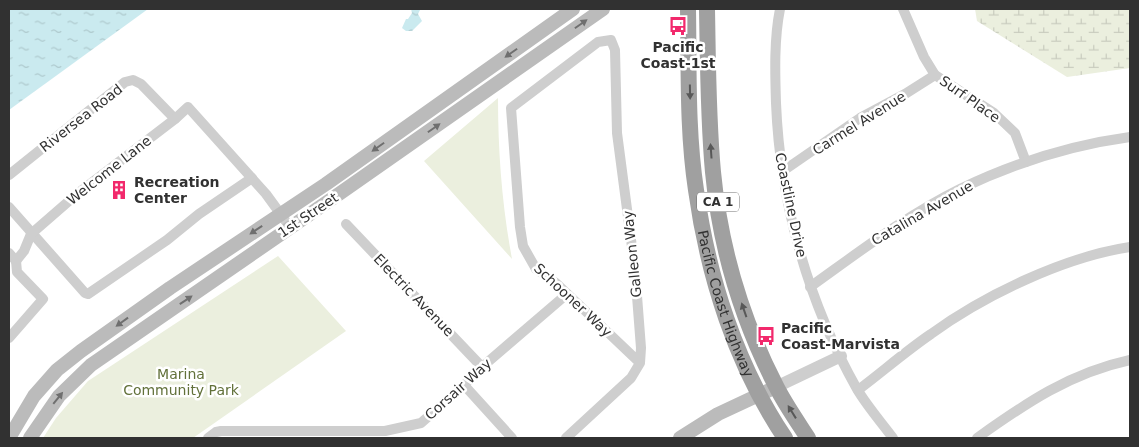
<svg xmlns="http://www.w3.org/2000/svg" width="1139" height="447" viewBox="0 0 1139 447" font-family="'DejaVu Sans',sans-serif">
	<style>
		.wetland { fill: url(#wetland-marsh) }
		.green { fill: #ebefde }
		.water { fill: url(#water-ripples) }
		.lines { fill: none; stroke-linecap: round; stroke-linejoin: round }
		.minor { stroke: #cecece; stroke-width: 10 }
		.tertiary { stroke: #cecece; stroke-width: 12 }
		.secondary { stroke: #bbb; stroke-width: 14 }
		.trunk { stroke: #a0a0a0; stroke-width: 16 }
		.oneway { fill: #6f6f6f }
		.oneway2 { fill: #585858 }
		.labels { text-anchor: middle; stroke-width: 5; stroke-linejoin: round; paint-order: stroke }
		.shield { fill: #fff; stroke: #6f6f6f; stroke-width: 1 }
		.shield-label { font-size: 12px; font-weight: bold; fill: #313131 }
		.poi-label { font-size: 14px; font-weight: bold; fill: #313131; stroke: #fff; text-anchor: start }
		.street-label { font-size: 14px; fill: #313131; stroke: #fff }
		.park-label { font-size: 14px; fill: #62713a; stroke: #fff }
	</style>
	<defs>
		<pattern id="wetland-marsh" width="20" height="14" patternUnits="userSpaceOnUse" patternTransform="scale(1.25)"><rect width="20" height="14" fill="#ebefde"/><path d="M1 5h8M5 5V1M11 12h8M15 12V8" fill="none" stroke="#cacdbf"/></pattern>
		<pattern id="water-ripples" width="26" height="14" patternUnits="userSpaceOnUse" patternTransform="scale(1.25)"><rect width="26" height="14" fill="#caeaef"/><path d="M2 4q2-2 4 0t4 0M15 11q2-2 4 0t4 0" fill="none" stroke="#aec9cd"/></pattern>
	</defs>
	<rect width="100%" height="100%" fill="#fff"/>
	<polygon class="wetland" points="975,9 1130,9 1130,68 1067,77 977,21"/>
	<g class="green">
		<path d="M 498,98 C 498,152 502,205 512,259 L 424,161 Z"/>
		<polygon points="278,256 346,331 193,438 43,438 56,418 88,381"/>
	</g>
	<g class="water">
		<polygon points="9,9 148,9 9,110"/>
		<polygon points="411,9 423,9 420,10 418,14 422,21 412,31 406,31 402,28 406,19 408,19 412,13"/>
	</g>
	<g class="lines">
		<g class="minor">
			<path d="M 780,9 C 774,39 775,72 776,103 C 780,203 808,302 857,389 C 867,406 881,422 893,438"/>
			<polyline points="903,9 924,57 935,75 994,113 1015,133 1026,162"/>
			<polyline points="783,171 860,118 905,94 935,75"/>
			<polyline points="9,175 125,82 133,80 141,84 175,119"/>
			<polyline points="9,207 85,293 88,294 167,240 199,214 252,178"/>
			<polyline points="346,224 482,367"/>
			<polyline points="9,253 16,261"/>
			<polyline points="16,261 24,251 31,234 77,194 175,119 188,107 266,194 290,227"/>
			<path d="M 810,287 C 859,252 907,215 960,189 C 1014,163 1071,145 1130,137"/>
			<polyline points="9,338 43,299 17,272 16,261"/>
			<polyline points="464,385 512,438"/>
			<path d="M 858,390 C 882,372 906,351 931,334 C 985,295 1064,257 1130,247"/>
			<polyline points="208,438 216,432 221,431 385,431 421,423 464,385 482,367 567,294"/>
			<polyline points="566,438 631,378 640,363 641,348 635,270 617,133 615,50 611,40 598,42 511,108 520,227 523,246 536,269 556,283 640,363"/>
			<path d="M 977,438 C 1026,403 1070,373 1130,360"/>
		</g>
		<polyline class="tertiary" points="776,387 841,356"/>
		<g class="secondary">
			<polyline points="9,438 34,396 57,370 81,351 170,288 326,184 573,9"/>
			<polyline points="30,438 59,396 91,365 336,196 603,9"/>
			<polyline points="680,438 718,414 776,387"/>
		</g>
		<g class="trunk">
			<path id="s1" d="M 688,9 C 689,69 687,131 696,190 C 708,277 736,365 785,438"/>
			<path d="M 707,9 C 708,63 708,118 713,172 C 720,246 742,320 776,386 C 785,404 797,421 808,438"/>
		</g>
	</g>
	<defs><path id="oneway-solid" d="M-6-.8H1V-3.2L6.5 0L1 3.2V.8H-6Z" transform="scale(1.25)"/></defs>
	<g class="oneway">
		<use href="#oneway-solid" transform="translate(581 24) rotate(-35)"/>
		<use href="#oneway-solid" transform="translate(511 53) rotate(145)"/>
		<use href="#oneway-solid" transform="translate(434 128) rotate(-35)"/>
		<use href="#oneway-solid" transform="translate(378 147) rotate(145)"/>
		<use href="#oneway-solid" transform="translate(256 230) rotate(146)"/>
		<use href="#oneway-solid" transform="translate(186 300) rotate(-34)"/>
		<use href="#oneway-solid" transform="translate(122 322) rotate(144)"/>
		<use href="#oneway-solid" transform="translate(58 398) rotate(-51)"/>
	</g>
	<g class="oneway2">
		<use href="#oneway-solid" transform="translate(690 92) rotate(89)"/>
		<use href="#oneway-solid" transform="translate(711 151) rotate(-94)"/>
		<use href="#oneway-solid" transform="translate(744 310) rotate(-109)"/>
		<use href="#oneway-solid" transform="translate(792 412) rotate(-122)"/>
	</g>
	<defs>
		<g id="bus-bare" transform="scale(1.5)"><path d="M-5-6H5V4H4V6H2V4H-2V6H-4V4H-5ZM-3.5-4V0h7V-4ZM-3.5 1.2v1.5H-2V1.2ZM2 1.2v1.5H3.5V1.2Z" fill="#f2296c" stroke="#fff" stroke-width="2.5" paint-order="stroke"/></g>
		<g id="building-bare" transform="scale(1.5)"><path d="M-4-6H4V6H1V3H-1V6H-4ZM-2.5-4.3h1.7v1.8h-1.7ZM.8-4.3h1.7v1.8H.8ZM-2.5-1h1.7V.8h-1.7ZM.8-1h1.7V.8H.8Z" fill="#f2296c" stroke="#fff" stroke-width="2.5" paint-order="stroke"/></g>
	</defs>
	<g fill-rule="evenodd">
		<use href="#bus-bare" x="678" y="26"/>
		<use href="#building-bare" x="119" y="190"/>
		<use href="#bus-bare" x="766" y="336"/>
	</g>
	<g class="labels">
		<rect class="shield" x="697" y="192.5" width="42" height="19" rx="4"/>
		<g class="shield-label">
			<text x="718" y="206">CA 1</text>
		</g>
		<g class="poi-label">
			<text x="678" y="52" text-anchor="middle">Pacific<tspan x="678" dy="16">Coast-1st</tspan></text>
			<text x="134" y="187">Recreation<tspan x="134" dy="16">Center</tspan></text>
			<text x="781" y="333">Pacific<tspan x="781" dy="16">Coast-Marvista</tspan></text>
		</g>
		<g class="street-label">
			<text transform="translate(970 99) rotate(35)" y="5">Surf Place</text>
			<text transform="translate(81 118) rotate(-38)" y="5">Riversea Road</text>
			<text transform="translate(859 123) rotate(-32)" y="5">Carmel Avenue</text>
			<text transform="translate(109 170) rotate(-38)" y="5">Welcome Lane</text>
			<text transform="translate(791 205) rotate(78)" y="5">Coastline Drive</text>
			<text transform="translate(922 213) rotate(-30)" y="5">Catalina Avenue</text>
			<text transform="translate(308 215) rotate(-34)" y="5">1st Street</text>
			<text transform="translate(632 254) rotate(-96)" y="5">Galleon Way</text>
			<text transform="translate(414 295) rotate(46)" y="5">Electric Avenue</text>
			<text transform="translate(573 300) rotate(43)" y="5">Schooner Way</text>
			<text dy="5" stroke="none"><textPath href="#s1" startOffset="299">Pacific Coast Highway</textPath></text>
			<text transform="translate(458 389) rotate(-42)" y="5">Corsair Way</text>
		</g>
		<g class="park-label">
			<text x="181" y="379">Marina<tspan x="181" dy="16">Community Park</tspan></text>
		</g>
	</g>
	<rect width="1139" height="447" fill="none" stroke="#313131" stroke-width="20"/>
</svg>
